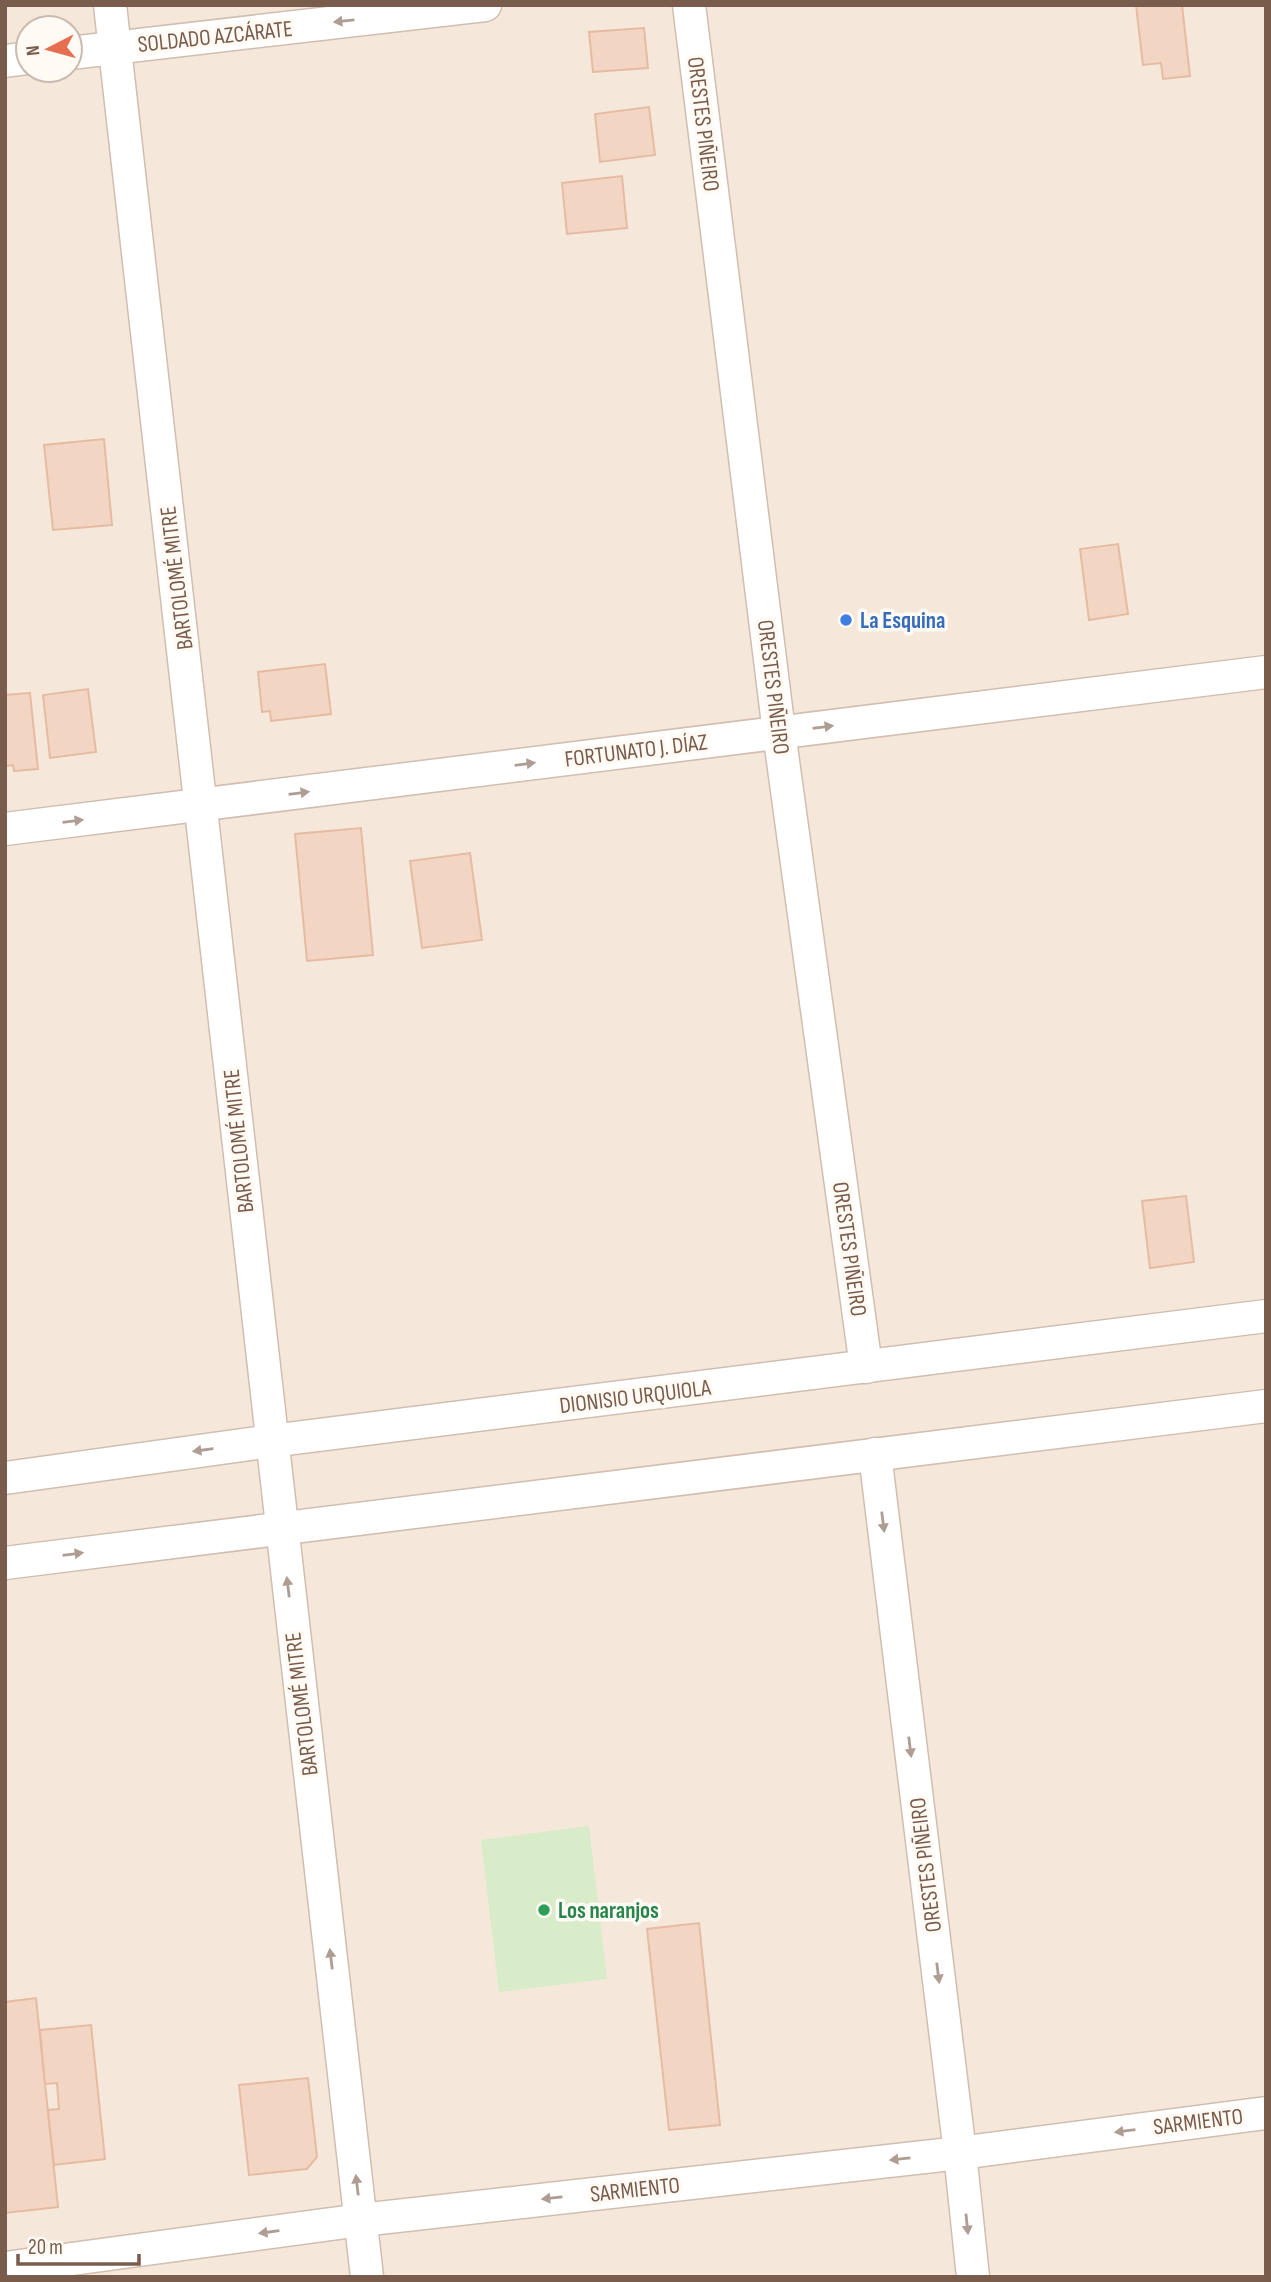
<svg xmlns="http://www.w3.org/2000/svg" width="1271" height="2282" viewBox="0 0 1271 2282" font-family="'Sofia Sans Condensed',sans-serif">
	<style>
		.residential { fill: #f5e8da; fill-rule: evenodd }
		.green { fill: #d8ecc9 }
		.building { fill: #f3d5c3; stroke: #e6bba3; stroke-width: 2 }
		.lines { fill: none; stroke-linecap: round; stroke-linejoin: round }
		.street-casing { stroke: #d1beb0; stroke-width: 35 }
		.street { stroke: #fff; stroke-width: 32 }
		.oneway { fill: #af9d94 }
		.shop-dot { fill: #3f7fe0; stroke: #fffaf3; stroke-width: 2.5 }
		.leisure-dot { fill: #2e9e5b; stroke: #fffaf3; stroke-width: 2.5 }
		.labels { text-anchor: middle; stroke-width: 7; stroke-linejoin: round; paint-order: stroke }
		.street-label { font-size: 23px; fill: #7a5c4d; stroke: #fffaf3 }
		.shop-label { font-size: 23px; font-weight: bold; fill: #366cbe; stroke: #fffaf3; text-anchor: start }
		.leisure-label { font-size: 23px; font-weight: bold; fill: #27864d; stroke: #fffaf3; text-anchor: start }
	</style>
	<rect width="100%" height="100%" fill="#fdf6ec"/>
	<path class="residential" d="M 5,5 L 1266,5 L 1266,2277 L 5,2277 ZM 28,28 L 70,28 L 70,70 L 28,70 Z"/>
	<polygon class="green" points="589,1826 607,1979 499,1992 481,1840"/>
	<g class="building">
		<polygon points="1136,5 1182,5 1190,76 1163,79 1161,63 1143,65"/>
		<polygon points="644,28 648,68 593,72 589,32"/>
		<polygon points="649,107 655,155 600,162 595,114"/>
		<polygon points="622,176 627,228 567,234 562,183"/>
		<polygon points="104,439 112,525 53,530 44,445"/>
		<polygon points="1118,544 1128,614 1089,620 1080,549"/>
		<polygon points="325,664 331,714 271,721 270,711 262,712 258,672"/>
		<polygon points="88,689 96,752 50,758 43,695"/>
		<polygon points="30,693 38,769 14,771 13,765 5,766 5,695"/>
		<polygon points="361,828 373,955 307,961 295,834"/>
		<polygon points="470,853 482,940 422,948 410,861"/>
		<polygon points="1186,1196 1194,1262 1150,1268 1142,1201"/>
		<polygon points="699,1923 720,2125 669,2130 647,1929"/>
		<polygon points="36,1998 58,2207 5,2213 5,2002"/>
		<polygon points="91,2025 105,2159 54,2165 48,2110 59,2109 57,2083 45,2084 40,2030"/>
		<polygon points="308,2078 317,2157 307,2169 249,2175 239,2085"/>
	</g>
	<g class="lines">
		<g class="street-casing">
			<g id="street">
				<polyline points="110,5 367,2277"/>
				<polyline points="689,5 779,732 866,1367"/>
				<polyline points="70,53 485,5"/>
				<polyline points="5,61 28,58"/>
				<polyline points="5,829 1266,672"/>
				<polyline points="875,1454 960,2153 973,2277"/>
				<polyline points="5,1478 271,1441 1266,1316"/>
				<polyline points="5,1563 1266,1406"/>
				<polyline points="5,2268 361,2220 960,2153 1266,2113"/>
			</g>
		</g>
		<use href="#street" class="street"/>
	</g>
	<defs><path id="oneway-solid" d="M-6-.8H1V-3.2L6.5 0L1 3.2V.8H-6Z" transform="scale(1.75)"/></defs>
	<g class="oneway">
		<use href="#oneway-solid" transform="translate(344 21) rotate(174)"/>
		<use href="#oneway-solid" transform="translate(823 727) rotate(-7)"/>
		<use href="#oneway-solid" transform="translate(525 764) rotate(-7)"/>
		<use href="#oneway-solid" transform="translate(299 793) rotate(-7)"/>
		<use href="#oneway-solid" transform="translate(73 821) rotate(-7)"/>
		<use href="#oneway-solid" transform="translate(203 1450) rotate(172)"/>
		<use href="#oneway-solid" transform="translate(883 1522) rotate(83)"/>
		<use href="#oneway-solid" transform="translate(73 1554) rotate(-7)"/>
		<use href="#oneway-solid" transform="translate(288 1587) rotate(-97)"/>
		<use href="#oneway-solid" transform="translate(910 1747) rotate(83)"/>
		<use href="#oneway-solid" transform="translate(331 1959) rotate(-97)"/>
		<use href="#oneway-solid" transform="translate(938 1973) rotate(83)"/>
		<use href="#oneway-solid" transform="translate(1125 2131) rotate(173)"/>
		<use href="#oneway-solid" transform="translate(900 2159) rotate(174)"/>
		<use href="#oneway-solid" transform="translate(357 2185) rotate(-97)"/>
		<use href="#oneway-solid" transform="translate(552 2198) rotate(174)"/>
		<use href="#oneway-solid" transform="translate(967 2224) rotate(84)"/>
		<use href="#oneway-solid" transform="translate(269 2232) rotate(172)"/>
	</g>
	<circle class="shop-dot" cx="846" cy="620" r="7"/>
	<circle class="leisure-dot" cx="544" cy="1910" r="7"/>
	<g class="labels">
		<g class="street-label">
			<text transform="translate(215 36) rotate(-6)" y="8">SOLDADO AZCÁRATE</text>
			<text transform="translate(704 124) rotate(83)" y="8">ORESTES PIÑEIRO</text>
			<text transform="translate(176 578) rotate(-97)" y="8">BARTOLOMÉ MITRE</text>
			<text transform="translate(774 687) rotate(83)" y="8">ORESTES PIÑEIRO</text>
			<text transform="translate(636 750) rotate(-7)" y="8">FORTUNATO J. DÍAZ</text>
			<text transform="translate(238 1141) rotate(-96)" y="8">BARTOLOMÉ MITRE</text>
			<text transform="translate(850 1249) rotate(82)" y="8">ORESTES PIÑEIRO</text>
			<text transform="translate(635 1396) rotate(-7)" y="8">DIONISIO URQUIOLA</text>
			<text transform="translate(301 1704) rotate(-97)" y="8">BARTOLOMÉ MITRE</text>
			<text transform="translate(925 1865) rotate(-97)" y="8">ORESTES PIÑEIRO</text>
			<text transform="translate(1198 2121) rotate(-7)" y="8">SARMIENTO</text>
			<text transform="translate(635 2189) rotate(-6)" y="8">SARMIENTO</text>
		</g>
		<g class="shop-label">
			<text x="860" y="628">La Esquina</text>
		</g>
		<g class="leisure-label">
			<text x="558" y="1918">Los naranjos</text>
		</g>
	</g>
	<rect width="1271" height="2282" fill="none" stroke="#7a5c4d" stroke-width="14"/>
	<g transform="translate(49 49) rotate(264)"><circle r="33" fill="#fffaf3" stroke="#cabbb1" stroke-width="2"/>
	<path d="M0-5L12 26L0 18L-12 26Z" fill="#e76f51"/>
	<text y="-10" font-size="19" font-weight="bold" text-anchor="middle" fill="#7a5c4d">N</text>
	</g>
	<path d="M18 2254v10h121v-10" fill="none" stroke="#7a5c4d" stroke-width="3.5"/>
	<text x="28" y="2254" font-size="21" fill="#7a5c4d" stroke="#fffaf3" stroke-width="5" paint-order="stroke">20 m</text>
</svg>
